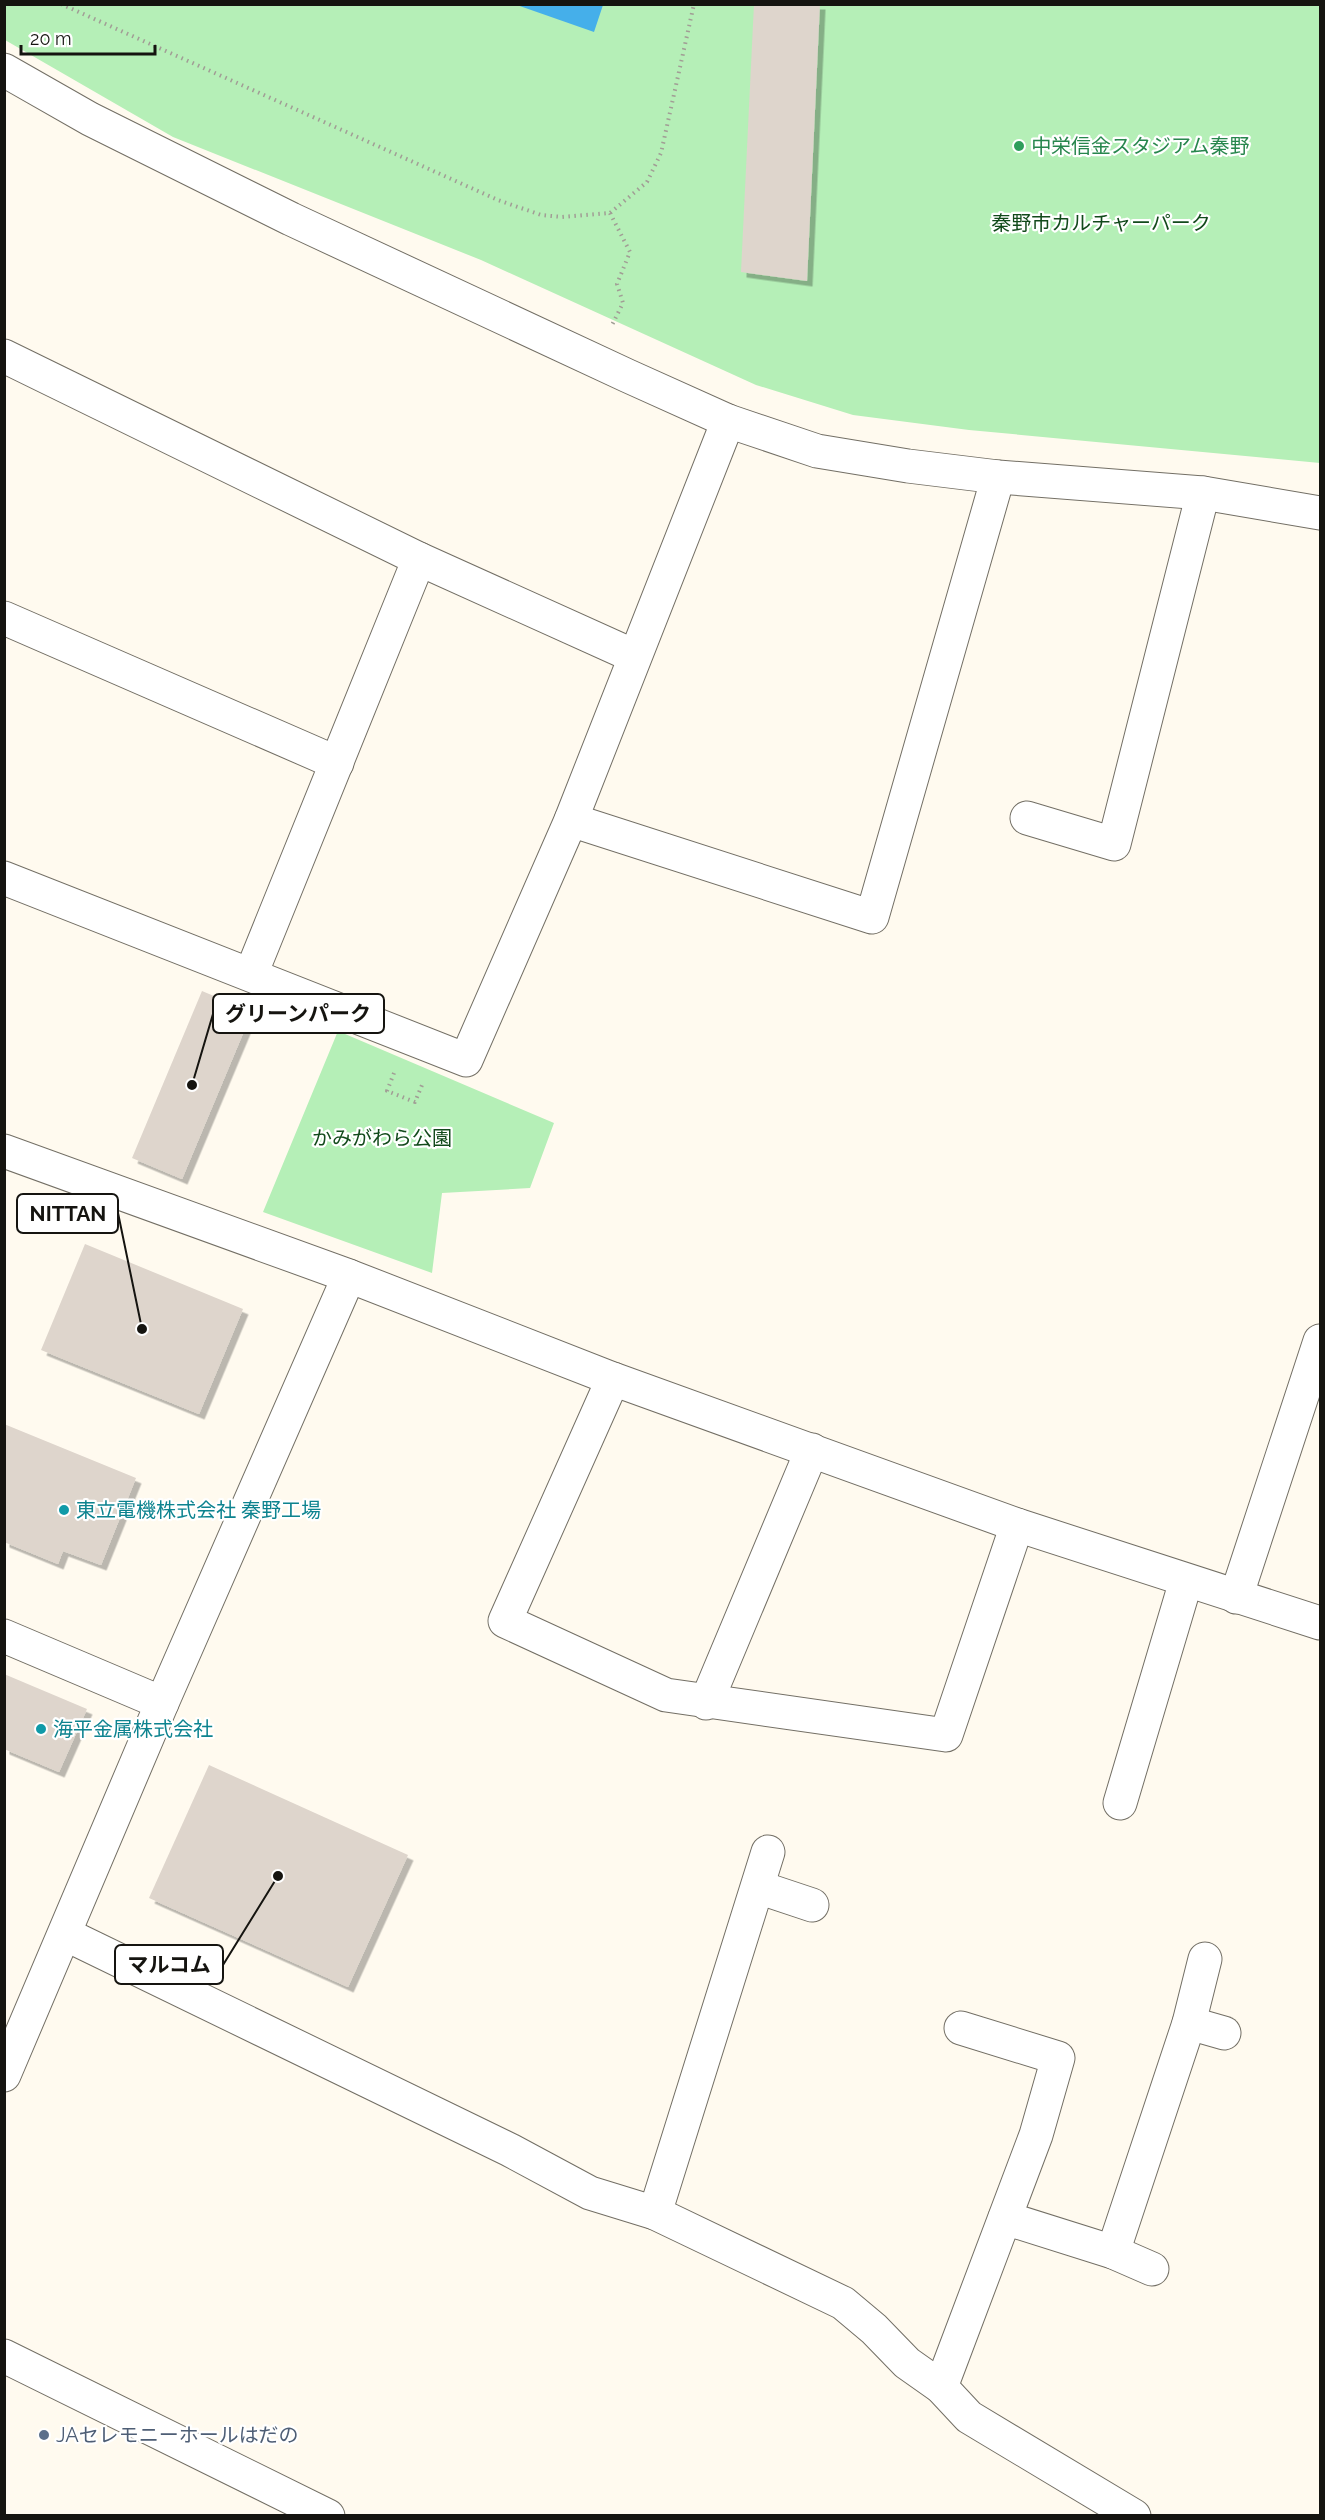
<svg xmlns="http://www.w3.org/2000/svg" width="1325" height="2520" viewBox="0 0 1325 2520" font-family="Raleway,'Noto Sans JP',sans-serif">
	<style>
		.green { fill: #b5efb7 }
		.water { fill: #45afea }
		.building { fill: #ded5cc; filter: url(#shadow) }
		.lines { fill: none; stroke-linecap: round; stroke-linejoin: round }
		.minor-casing { stroke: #736f65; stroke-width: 35 }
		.path { stroke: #a19d95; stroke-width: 4; stroke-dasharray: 1.5 4.5; stroke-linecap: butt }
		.minor { stroke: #fff; stroke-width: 33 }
		.leisure-dot { fill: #2e9e5b; stroke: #fff; stroke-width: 2 }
		.culture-dot { fill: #0f9aa8; stroke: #fff; stroke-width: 2 }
		.service-dot { fill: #5c6f8a; stroke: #fff; stroke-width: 2 }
		.labels { text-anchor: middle; stroke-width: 4.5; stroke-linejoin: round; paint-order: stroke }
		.leisure-label { font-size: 20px; fill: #27864d; stroke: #fff; text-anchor: start }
		.park-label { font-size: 20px; fill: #124a1b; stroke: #fff }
		.culture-label { font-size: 20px; fill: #0d838f; stroke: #fff; text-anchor: start }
		.service-label { font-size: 20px; fill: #4e5e75; stroke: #fff; text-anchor: start }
		.leader { fill: none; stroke: #151410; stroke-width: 2 }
		.callout-dot { fill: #151410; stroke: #fff; stroke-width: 2 }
		.callout { fill: #fff; stroke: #151410; stroke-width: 2 }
		.callout-label { font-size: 21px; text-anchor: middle; font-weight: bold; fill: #151410 }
	</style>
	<defs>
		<filter id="shadow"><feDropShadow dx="5.5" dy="5.5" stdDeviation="0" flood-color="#0004"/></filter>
	</defs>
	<rect width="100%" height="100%" fill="#fffaef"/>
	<g class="green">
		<polygon points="5,4 1320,5 1320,463 969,430 853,415 756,385 481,260 173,137 5,40"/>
		<polygon points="338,1031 554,1123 530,1188 442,1193 432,1273 263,1212"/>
	</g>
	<polygon class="water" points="514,4 603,4 603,5 594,32"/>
	<g class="building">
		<polygon points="754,4 820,4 807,281 741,272"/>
		<polygon points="202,991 252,1012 182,1179 132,1158"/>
		<polygon points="85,1244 243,1309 199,1414 41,1350"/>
		<polygon points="4,1424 136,1478 101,1565 63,1551 58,1564 4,1542"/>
		<polygon points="4,1674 87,1709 59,1772 4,1749"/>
		<polygon points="209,1765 408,1855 348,1987 149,1898"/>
	</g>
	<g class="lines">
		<g class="minor-casing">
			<g id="minor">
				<polyline points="4,70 90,119 291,219 628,376 728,421 817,451 908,466 998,477 1203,493 1320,513"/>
				<polyline points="4,356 419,559 634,656"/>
				<polyline points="4,618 337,763"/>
				<polyline points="1027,818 1114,844 1203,493"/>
				<polyline points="571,820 872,917 998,477"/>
				<polyline points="4,878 466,1060 571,820 728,421"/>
				<polyline points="251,974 419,559"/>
				<polyline points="4,1151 349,1276 613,1379 1017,1525 1320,1623"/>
				<polyline points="613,1379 505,1621 666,1695 946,1735 1017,1525"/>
				<polyline points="1236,1597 1320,1341"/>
				<polyline points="4,1636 162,1703"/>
				<polyline points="706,1703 812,1450"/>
				<polyline points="1120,1803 1186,1581"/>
				<polyline points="758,1887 812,1905"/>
				<polyline points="65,1934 510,2150 590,2193 655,2213 843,2303 874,2329 907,2363 941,2387 969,2417 1134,2516"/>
				<polyline points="1189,2023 1224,2033"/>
				<polyline points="4,2075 162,1703 349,1276"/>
				<polyline points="655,2213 768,1852"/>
				<polyline points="1005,2218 1113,2252 1152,2269"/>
				<polyline points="1113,2252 1189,2023 1205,1959"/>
				<polyline points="4,2356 328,2516"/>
				<polyline points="941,2387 1036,2135 1058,2058 961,2028"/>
			</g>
		</g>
		<g class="path">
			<polyline points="61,4 498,200 541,215 562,217 610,213 647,182 661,153 694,4"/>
			<polyline points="610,213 630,252 617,284 623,303 612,325"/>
			<polyline points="394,1073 387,1091 415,1102 422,1085"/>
		</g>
		<use href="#minor" class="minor"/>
	</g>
	<circle class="leisure-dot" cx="1019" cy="146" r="6"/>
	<g class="culture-dot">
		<circle cx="64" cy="1510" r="6"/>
		<circle cx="41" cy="1729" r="6"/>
	</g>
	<circle class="service-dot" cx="44" cy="2435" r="6"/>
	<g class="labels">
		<g class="leisure-label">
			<text x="1031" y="153">中栄信金スタジアム秦野</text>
		</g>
		<g class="park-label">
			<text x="1101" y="230">秦野市カルチャーパーク</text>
			<text x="382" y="1145">かみがわら公園</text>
		</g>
		<g class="culture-label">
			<text x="76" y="1517">東立電機株式会社 秦野工場</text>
			<text x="53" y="1736">海平金属株式会社</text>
		</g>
		<g class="service-label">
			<text x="56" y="2442">JAセレモニーホールはだの</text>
		</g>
	</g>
	<path class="leader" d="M192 1085L213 1014M142 1329L118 1213M278 1876L223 1965"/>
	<g class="callout-dot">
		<circle cx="192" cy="1085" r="6"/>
		<circle cx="142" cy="1329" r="6"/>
		<circle cx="278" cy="1876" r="6"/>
	</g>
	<g class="callout">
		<rect x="213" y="994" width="171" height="39" rx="6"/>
		<rect x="17" y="1194" width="101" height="39" rx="6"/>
		<rect x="115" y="1945" width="108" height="39" rx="6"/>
	</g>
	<g class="callout-label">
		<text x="298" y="1021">グリーンパーク</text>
		<text x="68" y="1221">NITTAN</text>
		<text x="169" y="1972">マルコム</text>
	</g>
	<rect width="1325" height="2520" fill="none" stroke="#151410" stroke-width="12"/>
	<path d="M21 45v9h134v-9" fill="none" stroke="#151410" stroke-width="3"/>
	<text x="30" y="45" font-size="18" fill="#151410" stroke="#ffffff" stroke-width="4.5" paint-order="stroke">20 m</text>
</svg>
